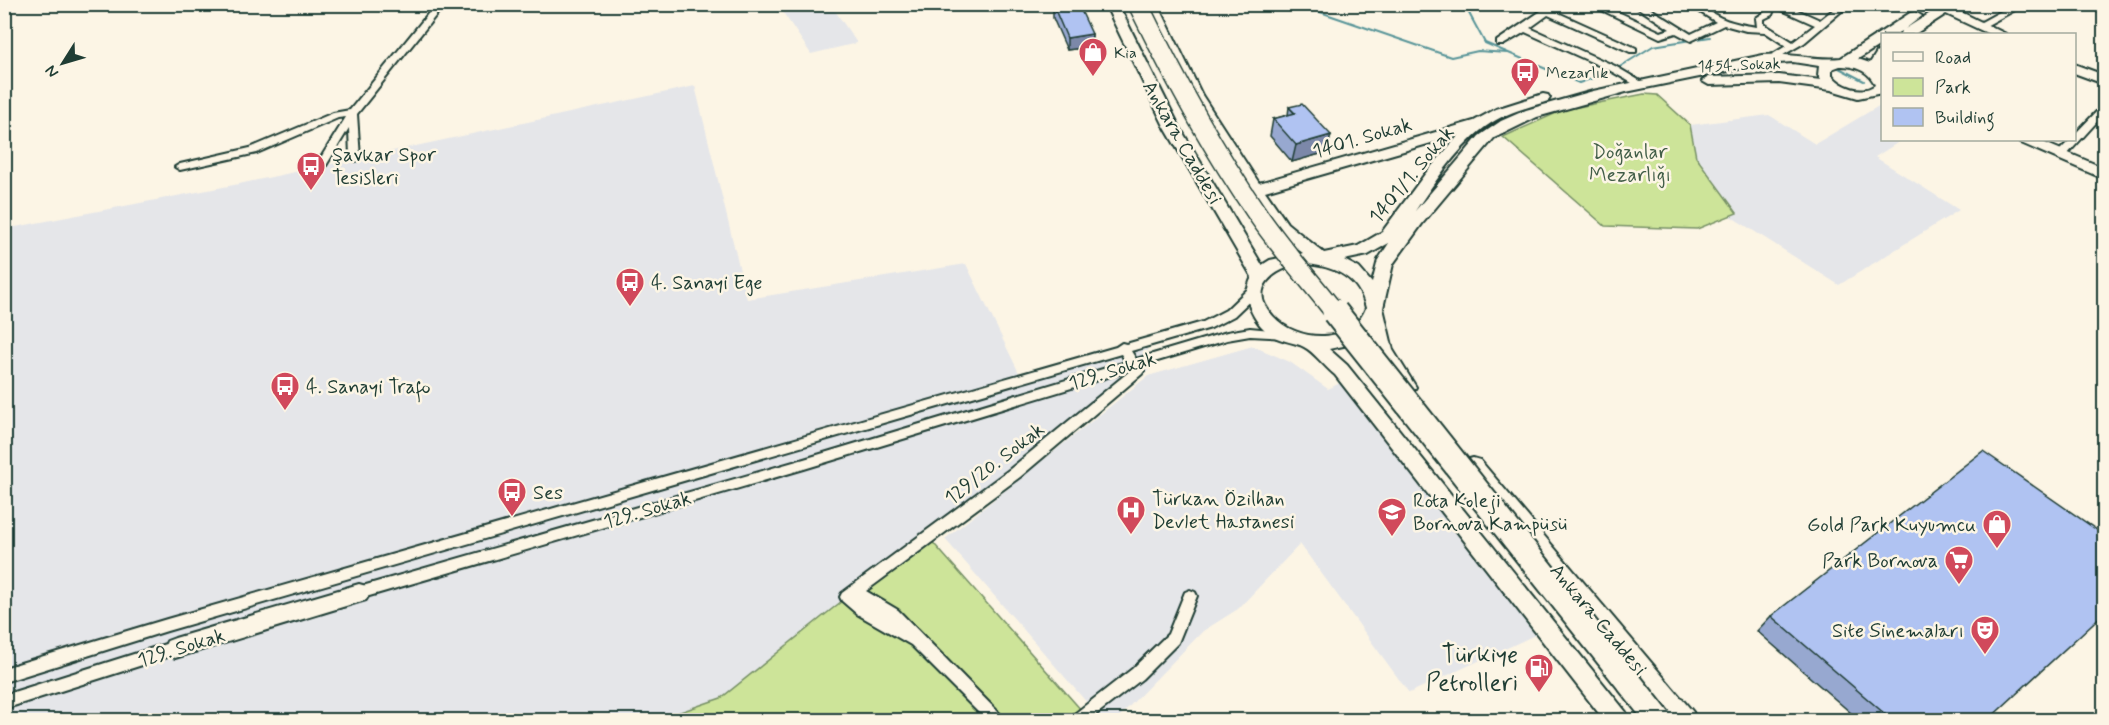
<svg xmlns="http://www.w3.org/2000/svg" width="2109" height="725" viewBox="0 0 2109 725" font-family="Mynerve,sans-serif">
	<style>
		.built { fill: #e5e6e9 }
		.green { fill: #cde499; stroke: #769066; stroke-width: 1.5 }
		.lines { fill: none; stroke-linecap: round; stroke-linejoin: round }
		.stream { stroke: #599599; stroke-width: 2 }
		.street-casing { stroke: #1f3d34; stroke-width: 4 }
		.secondary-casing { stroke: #1f3d34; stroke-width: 4 }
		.street { fill: #fcf5e5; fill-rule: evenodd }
		.secondary { fill: #fcf5e5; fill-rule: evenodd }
		.highway-bridge-far1-casing { stroke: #1f3d34; stroke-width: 22; stroke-linecap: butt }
		.highway-bridge-casing { stroke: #1f3d34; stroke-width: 29; stroke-linecap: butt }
		.highway-bridge-far1 { stroke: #fcf5e5; stroke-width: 19 }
		.highway-bridge { stroke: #fcf5e5; stroke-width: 25 }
		.wall { fill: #97a8d0; stroke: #1f3d34; stroke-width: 1.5 }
		.shaded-wall { fill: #7b88a9; stroke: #1f3d34; stroke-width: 1.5 }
		.building { fill: #b0c3f2; stroke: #1f3d34; stroke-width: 1.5 }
		.labels { text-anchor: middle; stroke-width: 5; stroke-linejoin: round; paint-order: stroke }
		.far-poi-label { font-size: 16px; fill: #1f3d34; stroke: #fcf5e5; text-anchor: start }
		.far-street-label { font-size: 16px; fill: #1f3d34; stroke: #fcf5e5 }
		.street-label { font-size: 20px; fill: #1f3d34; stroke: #fcf5e5 }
		.park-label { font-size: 20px; fill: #425e48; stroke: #fcf5e5 }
		.poi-label { font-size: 20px; fill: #1f3d34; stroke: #fcf5e5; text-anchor: start }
		.near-poi-label { font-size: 24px; fill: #1f3d34; stroke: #fcf5e5; text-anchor: end }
	</style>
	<rect width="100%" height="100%" fill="#fcf5e5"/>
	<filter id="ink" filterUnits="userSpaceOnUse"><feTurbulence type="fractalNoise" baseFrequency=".0167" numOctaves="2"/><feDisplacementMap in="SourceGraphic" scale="12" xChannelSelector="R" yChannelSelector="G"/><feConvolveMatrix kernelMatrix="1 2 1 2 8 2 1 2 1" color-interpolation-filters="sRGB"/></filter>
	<g filter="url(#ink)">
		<g class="built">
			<polygon points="778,5 831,5 857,43 811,54"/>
			<polygon points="695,86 747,299 966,264 1021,377 1143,341 1155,365 1067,439 852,606 721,698 657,720 5,720 5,229 239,184"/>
			<polygon points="1882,104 1882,140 1902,140 1875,157 1959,210 1839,285 1730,216 1737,212 1696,157 1690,125 1769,115 1815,144"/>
			<polygon points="1253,346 1290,362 1328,389 1348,379 1546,630 1409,693 1300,544 1238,609 1203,631 1116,720 1102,720 945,539 1148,376"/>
		</g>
		<g class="green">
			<polygon points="1644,94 1657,95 1690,125 1696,157 1737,213 1697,229 1605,226 1503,137 1563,110"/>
			<polygon points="928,537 1090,720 657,720 721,698 847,597"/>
		</g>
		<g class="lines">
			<g class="stream">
				<polyline points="1297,4 1451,57 1478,51 1507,53"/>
				<polyline points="1464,4 1485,43 1579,83 1613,71"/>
				<polyline points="1837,67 1864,81"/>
				<polyline points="1618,68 1653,46 1710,37"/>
			</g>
			<g class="street-casing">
				<g id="street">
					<polygon points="436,4 445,4 357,114 360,158 359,160 355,161 350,158 349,128 324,169 320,170 315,167 346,117 338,118 257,153 180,170 175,167 180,164 250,148 333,113 350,110"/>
					<polygon points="1528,4 1540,4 1547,7 1551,4 1561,4 1554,11 1636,48 1636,52 1630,52 1548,15 1530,28 1615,66 1647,85 1642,88 1639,87 1609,70 1525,32 1503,45 1497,45 1497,41 1541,11"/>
					<path d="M 1589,4 L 1601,4 L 1661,32 L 1670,29 L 1632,4 L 1643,4 L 1691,34 L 1716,22 L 1700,12 L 1693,4 L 1702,4 C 1716,20 1737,24 1757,27 L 1756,18 L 1765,12 L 1766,4 L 1784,4 L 1820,20 L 1840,4 L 1850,4 L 1804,43 L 1771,62 L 1768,61 L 1768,57 L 1786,46 L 1765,32 L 1746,31 L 1724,25 L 1691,41 L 1676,33 L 1660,38 ZM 1775,7 L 1815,25 L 1793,42 L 1764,24 L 1764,19 L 1772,15 Z"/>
					<polygon points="2014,4 2026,4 1982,28 1979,29 1974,26"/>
					<polygon points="2085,4 2097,4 2104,8 2104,14"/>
					<polygon points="1998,31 2003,34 1992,34 1994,32"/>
					<polygon points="2104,106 2104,114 2065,157 2057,157 2057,153 2070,140 2074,140 2074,135 2101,107"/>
					<polygon points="1254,286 1258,287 1260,290 1258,293 1234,316 1211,328 1131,351 1136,359 1227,332 1250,328 1283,331 1289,335 1287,338 1250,336 1227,340 1141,366 1144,371 1142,374 1020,477 866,591 898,610 1001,715 1003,720 986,720 911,645 857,614 842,601 840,597 842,593 1010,469 1131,370 804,469 359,599 354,597 352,593 354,589 359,587 804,459 1126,362 1121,354 167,631 4,682 4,668 167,619 1116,347 1122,343 1126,344 1203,322 1226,310 1250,287"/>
					<polygon points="1190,590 1195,592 1197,596 1178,643 1142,679 1089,720 1071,720 1073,715 1132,669 1168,634 1185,592"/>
					<polygon points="175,641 180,643 182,648 180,653 4,709 4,695"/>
				</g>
			</g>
			<g class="secondary-casing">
				<g id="secondary">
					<path d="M 1105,4 L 1118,4 L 1179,126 L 1262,265 L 1270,260 L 1303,253 C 1293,246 1281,238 1274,229 C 1220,162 1182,82 1145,4 L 1158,4 L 1202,95 L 1259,183 L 1474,121 L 1496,109 L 1543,94 L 1548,95 L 1550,98 L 1548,101 C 1529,107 1509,112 1491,123 C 1459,144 1436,181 1415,211 L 1479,136 L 1501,121 L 1526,110 L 1593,91 L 1763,55 C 1790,52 1816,61 1841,58 L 1910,13 L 1915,12 L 1922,16 L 1905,29 L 1935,10 L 1928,4 L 1956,4 L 1955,9 L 2006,34 L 1989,34 L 1946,14 L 1915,34 L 1900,34 L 1901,31 L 1896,34 L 1882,34 L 1882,44 L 1858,59 L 1870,63 L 1877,52 L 1882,51 L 1882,93 L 1858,98 L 1831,90 L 1779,83 L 1709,85 L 1702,81 L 1709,77 L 1779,75 L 1821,80 L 1818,75 L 1819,66 L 1793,62 L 1763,64 L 1626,92 L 1537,117 L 1494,138 L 1422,224 L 1393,264 L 1383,308 L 1393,350 L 1416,387 L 1413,392 L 1401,392 L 1377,355 L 1370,332 L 1353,344 L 1329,349 L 1347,365 L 1626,712 L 1629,720 L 1604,720 L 1335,375 C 1325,367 1314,352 1304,347 C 1295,342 1283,342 1273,336 C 1254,324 1240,299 1252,277 L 1164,126 ZM 1840,66 C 1854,66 1869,70 1875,85 C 1862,95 1841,87 1832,75 L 1832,69 ZM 1459,135 L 1425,174 L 1382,232 L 1358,246 L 1324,253 L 1287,223 L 1265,191 ZM 1389,243 L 1378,260 L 1372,283 L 1359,268 L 1344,260 L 1368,255 ZM 1302,264 C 1332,265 1359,276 1366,308 C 1352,345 1297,343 1273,316 C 1247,289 1274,268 1302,264 Z"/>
					<polygon points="2074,64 2104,75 2104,84 2074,73"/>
					<polygon points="2018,140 2038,140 2104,168 2104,179 2021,143"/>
					<polygon points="1473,458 1480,460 1693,712 1696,720 1671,720 1466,472 1463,466 1466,460"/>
					<polygon points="359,584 366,586 370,593 366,600 359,602 175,658 167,655 164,648 167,641 175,638"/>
				</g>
			</g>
			<use href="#street" class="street"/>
			<use href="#secondary" class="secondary"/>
			<g class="highway-bridge-far1-casing">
				<path id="highway-bridge-far1" d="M 1138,4 C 1173,76 1211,147 1256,212 C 1280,248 1310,280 1336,314"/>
			</g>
			<g class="highway-bridge-casing">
				<polyline id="highway-bridge" points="1335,312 1659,720"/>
			</g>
			<use href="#highway-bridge-far1" class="highway-bridge-far1"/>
			<use href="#highway-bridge" class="highway-bridge"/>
		</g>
		<g class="wall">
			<polygon points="1053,5 1092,34 1091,47 1067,50 1053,18"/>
			<polygon points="1289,107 1327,152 1292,162 1270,136 1273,119 1288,115"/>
			<polygon points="1771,616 1988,720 1859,720 1757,631"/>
		</g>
		<g class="shaded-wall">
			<polygon points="1092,34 1091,47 1067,50 1067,38"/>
			<polygon points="1331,135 1327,152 1292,162 1296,145"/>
		</g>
		<g class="building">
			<polygon points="1058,4 1078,4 1092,34 1067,38 1053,5"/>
			<polygon points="1302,104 1331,135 1296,145 1273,119 1295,113 1289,107"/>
			<polygon points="1983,451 2104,535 2104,613 1988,720 1892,720 1771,616"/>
		</g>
	</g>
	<defs>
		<g id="shop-pin" transform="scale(1.5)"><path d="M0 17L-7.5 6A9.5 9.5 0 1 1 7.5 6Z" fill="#d1495b" stroke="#fcf5e5"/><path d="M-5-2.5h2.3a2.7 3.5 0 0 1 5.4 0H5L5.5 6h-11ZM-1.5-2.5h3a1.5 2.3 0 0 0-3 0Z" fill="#fff"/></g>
		<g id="bus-pin" transform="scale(1.5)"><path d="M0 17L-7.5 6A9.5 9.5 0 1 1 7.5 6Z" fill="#d1495b" stroke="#fcf5e5"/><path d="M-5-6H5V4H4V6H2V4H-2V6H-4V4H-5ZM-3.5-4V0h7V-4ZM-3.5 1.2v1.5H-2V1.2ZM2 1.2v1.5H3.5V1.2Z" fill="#fff"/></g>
		<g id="hospital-pin" transform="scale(1.5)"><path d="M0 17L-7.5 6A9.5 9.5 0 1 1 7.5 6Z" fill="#d1495b" stroke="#fcf5e5"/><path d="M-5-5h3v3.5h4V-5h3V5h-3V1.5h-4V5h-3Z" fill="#fff"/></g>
		<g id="school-pin" transform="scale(1.5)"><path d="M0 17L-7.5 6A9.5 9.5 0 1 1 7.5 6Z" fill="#d1495b" stroke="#fcf5e5"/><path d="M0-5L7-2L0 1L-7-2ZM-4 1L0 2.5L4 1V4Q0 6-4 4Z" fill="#fff"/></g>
		<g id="supermarket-pin" transform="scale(1.5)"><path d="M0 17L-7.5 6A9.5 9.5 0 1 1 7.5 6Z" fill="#d1495b" stroke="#fcf5e5"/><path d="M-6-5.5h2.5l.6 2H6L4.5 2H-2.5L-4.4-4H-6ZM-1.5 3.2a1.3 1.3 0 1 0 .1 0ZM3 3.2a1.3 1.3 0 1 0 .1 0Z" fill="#fff"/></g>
		<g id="theatre-pin" transform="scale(1.5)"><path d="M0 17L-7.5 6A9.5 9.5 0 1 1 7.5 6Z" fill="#d1495b" stroke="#fcf5e5"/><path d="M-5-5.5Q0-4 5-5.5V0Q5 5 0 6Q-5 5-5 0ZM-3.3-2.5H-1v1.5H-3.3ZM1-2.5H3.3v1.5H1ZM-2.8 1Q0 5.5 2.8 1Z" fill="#fff"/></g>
		<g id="fuel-pin" transform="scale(1.5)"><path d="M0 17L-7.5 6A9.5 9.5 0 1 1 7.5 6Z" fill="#d1495b" stroke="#fcf5e5"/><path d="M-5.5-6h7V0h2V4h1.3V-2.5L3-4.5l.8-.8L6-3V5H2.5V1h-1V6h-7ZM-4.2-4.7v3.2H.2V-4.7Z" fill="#fff"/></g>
	</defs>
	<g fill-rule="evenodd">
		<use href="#shop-pin" x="1093" y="52"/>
		<use href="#bus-pin" x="1525" y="72"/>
		<use href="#bus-pin" x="311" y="166"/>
		<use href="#bus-pin" x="630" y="282"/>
		<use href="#bus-pin" x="285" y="386"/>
		<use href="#bus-pin" x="512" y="492"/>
		<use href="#hospital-pin" x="1131" y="510"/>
		<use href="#school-pin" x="1392" y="512"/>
		<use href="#shop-pin" x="1997" y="524"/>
		<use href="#supermarket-pin" x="1959" y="560"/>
		<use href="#theatre-pin" x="1985" y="630"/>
		<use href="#fuel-pin" x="1539" y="668"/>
	</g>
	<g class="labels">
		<g class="far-poi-label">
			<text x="1114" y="58">Kia</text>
			<text x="1546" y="78">Mezarlık</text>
		</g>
		<g class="far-street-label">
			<text transform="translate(1739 64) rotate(-2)" y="6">1454. Sokak</text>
		</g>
		<g class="street-label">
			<text transform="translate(1362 137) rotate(-16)" y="7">1401. Sokak</text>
			<text transform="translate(1183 142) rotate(60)" y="7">Ankara Caddesi</text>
			<text transform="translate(1411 174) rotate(-50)" y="7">1401/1. Sokak</text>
			<text transform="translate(1112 370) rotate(-17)" y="7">129. Sokak</text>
			<text transform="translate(994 463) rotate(-38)" y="7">129/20. Sokak</text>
			<text transform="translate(647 509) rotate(-16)" y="7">129. Sokak</text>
			<text transform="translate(1599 619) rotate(50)" y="7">Ankara Caddesi</text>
			<text transform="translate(181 647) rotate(-17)" y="7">129. Sokak</text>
		</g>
		<g class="park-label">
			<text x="1630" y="158">Doğanlar<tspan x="1630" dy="23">Mezarlığı</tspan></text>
		</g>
		<g class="poi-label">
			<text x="332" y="161">Şavkar Spor<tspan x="332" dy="23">Tesisleri</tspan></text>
			<text x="651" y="289">4. Sanayi Ege</text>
			<text x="306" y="393">4. Sanayi Trafo</text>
			<text x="533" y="499">Ses</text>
			<text x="1152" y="505">Türkan Özilhan<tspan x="1152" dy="23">Devlet Hastanesi</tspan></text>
			<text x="1413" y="507">Rota Koleji<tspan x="1413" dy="23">Bornova Kampüsü</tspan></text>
			<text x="1976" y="531" text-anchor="end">Gold Park Kuyumcu</text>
			<text x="1938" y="567" text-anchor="end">Park Bornova</text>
			<text x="1964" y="637" text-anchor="end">Site Sinemaları</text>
		</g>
		<g class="near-poi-label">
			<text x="1518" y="662">Türkiye<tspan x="1518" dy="28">Petrolleri</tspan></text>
		</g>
	</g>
	<rect width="2109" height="725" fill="none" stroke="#fcf5e5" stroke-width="24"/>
	<rect x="12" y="12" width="2085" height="701" fill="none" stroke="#1f3d34" stroke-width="2" filter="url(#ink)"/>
	<rect x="1881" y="33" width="195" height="108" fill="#fcf5e5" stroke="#a4ab9e" stroke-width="1.5"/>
	<rect x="1893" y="52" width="30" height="9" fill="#fcf5e5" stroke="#a4ab9e" stroke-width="1.5"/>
	<text x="1935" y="63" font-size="18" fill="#1f3d34">Road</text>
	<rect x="1893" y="78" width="30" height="18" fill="#cde499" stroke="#a4ab9e" stroke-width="1.5"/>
	<text x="1935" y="93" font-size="18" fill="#1f3d34">Park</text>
	<rect x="1893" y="108" width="30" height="18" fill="#b0c3f2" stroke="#a4ab9e" stroke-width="1.5"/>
	<text x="1935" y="123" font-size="18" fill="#1f3d34">Building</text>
	<g transform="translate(63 63) rotate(233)" stroke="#fcf5e5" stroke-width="4.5" paint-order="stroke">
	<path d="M0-4.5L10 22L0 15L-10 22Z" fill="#1f3d34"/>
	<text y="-9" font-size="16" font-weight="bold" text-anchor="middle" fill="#1f3d34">N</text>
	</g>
</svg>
